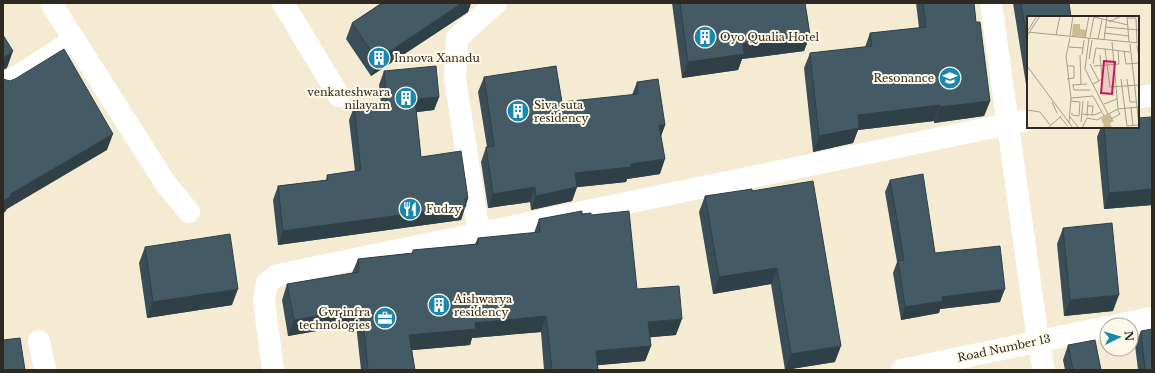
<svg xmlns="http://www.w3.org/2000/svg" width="1155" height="373" viewBox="0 0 1155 373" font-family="'Libre Baskerville',serif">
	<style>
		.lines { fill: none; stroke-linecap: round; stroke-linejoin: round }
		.street { stroke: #fff; stroke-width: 22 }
		.wall { fill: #3a4e58 }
		.shaded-wall { fill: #304047 }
		.building { fill: #445b66; stroke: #304047 }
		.labels { text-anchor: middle; stroke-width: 4; stroke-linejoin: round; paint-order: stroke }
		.poi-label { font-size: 11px; fill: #2e2a21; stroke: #fff9ea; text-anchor: start }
		.street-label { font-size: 11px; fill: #2e2a21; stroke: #fff9ea }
		.inset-road { fill: none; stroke: #a59e8c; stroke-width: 1 }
		.view { fill: #c2185b; fill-opacity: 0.15; stroke: #c2185b; stroke-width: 2 }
		.inset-edge { fill: none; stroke: #2e2a21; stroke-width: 2 }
	</style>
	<rect width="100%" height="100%" fill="#f5ebd3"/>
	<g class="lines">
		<g class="street">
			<polyline points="51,3 166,184 189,212"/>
			<polyline points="283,3 339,96"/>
			<polyline points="991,3 1038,341 1044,370"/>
			<polyline points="3,85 74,40"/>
			<polyline points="1138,98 1152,95"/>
			<polyline points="479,234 455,78 457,38 496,3"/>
			<polyline points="1117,325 1152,318"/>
			<polyline points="39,341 45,370"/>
			<polyline points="273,370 264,301 267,283 278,275 1028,120"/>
			<polyline points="902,370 1107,327"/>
		</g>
	</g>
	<g class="wall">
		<polygon points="382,3 471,3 468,12 371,76 346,39 352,23"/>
		<polygon points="672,3 805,3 810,35 804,51 742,59 738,70 682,78"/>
		<polygon points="916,3 974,3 976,22 990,101 984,116 934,123 934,121 858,130 853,143 813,152 804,68 810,53 865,47 870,33 919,28"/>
		<polygon points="1013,3 1069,3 1028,17 1028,97"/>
		<polygon points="384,71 439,97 434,110 416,112 421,157 468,198 461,220 278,245 273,200 278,186 326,180 327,175 355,171 349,120 354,107 381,104 379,85"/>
		<polygon points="484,77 562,102 632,95 637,82 665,125 661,136 660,174 627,179 626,182 577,187 572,201 531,210 530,202 488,208 481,162 486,147 487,147 478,92"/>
		<polygon points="1152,123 1152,205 1104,209 1097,137 1101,127 1138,127"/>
		<polygon points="890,180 935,253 1000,302 940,309 939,313 901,320 893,273 897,262 885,192"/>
		<polygon points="752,191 835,362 785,370 771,284 713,294 699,212 705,196"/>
		<polygon points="582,214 591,215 637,289 676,335 650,337 651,346 645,361 597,365 598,370 544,370 541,332 472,338 470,345 412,350 415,370 361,370 356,324 288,336 282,300 287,284 352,273 358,259 412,253 413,250 475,244 478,238 534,233 539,219"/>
		<polygon points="1063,228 1113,311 1064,316 1057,244"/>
		<polygon points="145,247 232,305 147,318 139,263"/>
		<polygon points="1141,331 1152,370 1138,370 1135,345"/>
		<polygon points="1068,345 1101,370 1065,370 1063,360"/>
	</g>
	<g class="shaded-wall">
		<polygon points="462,3 471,3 468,12 371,76 377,60"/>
		<polygon points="810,35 804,51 742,59 738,70 682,78 688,62 743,44"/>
		<polygon points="13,51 7,68 3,70 3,58"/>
		<polygon points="439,97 434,110 410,113 415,99"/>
		<polygon points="990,101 984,116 934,123 940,107"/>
		<polygon points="940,105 934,121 858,130 853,143 813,152 819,136 858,115"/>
		<polygon points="659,125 665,125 660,139"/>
		<polygon points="113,134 107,150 7,209 5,212 3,214 3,201 10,194"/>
		<polygon points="665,159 660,174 627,179 626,182 570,188 575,173"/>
		<polygon points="535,187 530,202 488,208 493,194"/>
		<polygon points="577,187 572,201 531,210 536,196"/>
		<polygon points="1152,189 1152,205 1104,209 1109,193"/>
		<polygon points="468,198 461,220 278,245 283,231"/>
		<polygon points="777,268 771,284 713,294 719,277"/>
		<polygon points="238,289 232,305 147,318 153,302"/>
		<polygon points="1005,289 1000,302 940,309 939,313 901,320 905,307 942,297"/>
		<polygon points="1119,295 1113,311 1064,316 1070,300"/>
		<polygon points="362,308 356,324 288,336 294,320"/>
		<polygon points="546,316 541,332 472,338 470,345 403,351 409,335 475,323"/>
		<polygon points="682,319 676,335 643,338 648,322"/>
		<polygon points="651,346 645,361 590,366 596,351"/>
		<polygon points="841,346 835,362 785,370 791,354"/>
	</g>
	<g class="building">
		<polygon points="382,3 462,3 377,60 352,23"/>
		<polygon points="680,3 805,3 810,35 743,44 744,54 688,62"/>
		<polygon points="923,3 974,3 976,22 980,22 990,101 940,107 940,105 858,115 859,128 819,136 810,53 872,46 870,33 926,27"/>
		<polygon points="1021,3 1069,3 1071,17 1028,17 1028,46"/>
		<polygon points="3,35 13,51 3,58"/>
		<polygon points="64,49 113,134 10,194 11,196 3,201 3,79 10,81 15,79"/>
		<polygon points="436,66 439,97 415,99 421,157 461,151 468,198 465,199 466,206 283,231 278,186 328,180 327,175 361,170 354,107 387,103 384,71"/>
		<polygon points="556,66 562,102 638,94 637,82 658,79 665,125 659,125 665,159 631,164 631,167 575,173 577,187 536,196 535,187 493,194 486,147 494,146 494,145 484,77"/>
		<polygon points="1151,117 1152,123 1152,189 1109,193 1104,127 1138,127 1138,118"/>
		<polygon points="923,174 935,253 1000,246 1005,289 942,297 943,301 905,307 898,261 904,260 890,180"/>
		<polygon points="813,181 841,346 791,354 777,268 719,277 705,196 752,189 752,191"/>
		<polygon points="582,211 582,214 591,213 591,215 629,211 637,289 679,286 682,319 648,322 651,346 596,351 598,370 552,370 546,316 475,323 476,329 409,335 415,370 368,370 362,308 294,320 287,284 359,272 358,259 413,253 413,250 478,244 478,238 540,232 539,219"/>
		<polygon points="1112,223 1119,295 1070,300 1063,228"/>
		<polygon points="230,234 238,289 153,302 145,247"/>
		<polygon points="1152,329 1152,370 1145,370 1141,331"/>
		<polygon points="20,338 25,370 3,370 3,340"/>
		<polygon points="1095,340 1101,370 1073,370 1068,345"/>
	</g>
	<defs>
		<g id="building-disc" transform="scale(1.15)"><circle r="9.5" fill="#1b87ae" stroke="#fff9ea"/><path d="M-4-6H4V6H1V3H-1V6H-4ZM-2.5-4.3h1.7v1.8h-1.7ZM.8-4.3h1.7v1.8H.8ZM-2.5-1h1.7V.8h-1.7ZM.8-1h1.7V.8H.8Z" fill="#fff"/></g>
		<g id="university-disc" transform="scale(1.15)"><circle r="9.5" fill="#1b87ae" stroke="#fff9ea"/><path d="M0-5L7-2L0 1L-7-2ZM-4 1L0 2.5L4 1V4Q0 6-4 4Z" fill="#fff"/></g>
		<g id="restaurant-disc" transform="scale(1.15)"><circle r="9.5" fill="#1b87ae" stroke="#fff9ea"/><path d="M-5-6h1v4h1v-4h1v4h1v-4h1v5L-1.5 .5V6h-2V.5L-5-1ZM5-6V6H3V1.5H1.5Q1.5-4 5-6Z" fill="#fff"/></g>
		<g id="office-disc" transform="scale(1.15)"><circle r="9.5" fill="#1b87ae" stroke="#fff9ea"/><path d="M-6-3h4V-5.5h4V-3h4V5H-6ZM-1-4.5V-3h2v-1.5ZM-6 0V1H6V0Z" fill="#fff"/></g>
	</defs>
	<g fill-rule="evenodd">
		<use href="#building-disc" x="705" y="37"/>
		<use href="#building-disc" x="379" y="58"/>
		<use href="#university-disc" x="950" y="78"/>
		<use href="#building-disc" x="406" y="98"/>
		<use href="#building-disc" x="518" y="111"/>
		<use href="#restaurant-disc" x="410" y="209"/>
		<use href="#building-disc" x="439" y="305"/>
		<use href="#office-disc" x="385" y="318"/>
	</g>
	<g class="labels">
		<g class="poi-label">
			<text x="720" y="41">Oyo Qualia Hotel</text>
			<text x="394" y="62">Innova Xanadu</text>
			<text x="934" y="82" text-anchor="end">Resonance</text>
			<text x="390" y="96" text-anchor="end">venkateshwara<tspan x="390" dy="13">nilayam</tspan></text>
			<text x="534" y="109">Siva suta<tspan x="534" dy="13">residency</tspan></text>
			<text x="426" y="213">Fudzy</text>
			<text x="454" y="303">Aishwarya<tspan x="454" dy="13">residency</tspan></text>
			<text x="370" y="316" text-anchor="end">Gvr infra<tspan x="370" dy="13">technologies</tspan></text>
		</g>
		<g class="street-label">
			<text transform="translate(1004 348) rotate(-12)" y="4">Road Number 13</text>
		</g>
	</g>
	<g transform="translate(1027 16)">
		<rect width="112" height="112" fill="#f5ebd3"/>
		<path d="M 46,8 L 53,8 L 53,13 L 59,14 L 58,21 L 45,20 ZM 83,98 L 87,105 L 83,107 L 85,112 L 75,112 L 77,109 L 74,103 Z" fill="#cdbb8e"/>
		<path class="inset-road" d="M 63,0 L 101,9M 100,0 L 102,26M 101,2 L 109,2 L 110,27M 82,6 L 94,0M 78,11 L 112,14M 0,16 L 112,27M 0,16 L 10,0M 77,17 L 102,20M 29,19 L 33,0M 0,20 L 13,0M 43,20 L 46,0M 63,21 L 67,1M 58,22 L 62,0M 62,22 L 58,53 L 81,98M 71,23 L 75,4M 77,24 L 80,0M 85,26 L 91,93M 103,28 L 112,109M 110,29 L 112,43M 42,31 L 56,32M 78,33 L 83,71 L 112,69M 97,35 L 99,48 L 112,47M 53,39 L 54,68M 55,39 L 57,24M 62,43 L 65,24M 63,48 L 72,65M 66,48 L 69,32 L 103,36M 0,50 L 46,112M 40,50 L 47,50 L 47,62 L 40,63M 67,50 L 92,48 L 91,34M 94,63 L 100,110 L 112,109M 100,63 L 103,86 L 109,86M 66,68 L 75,63 L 73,39M 45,69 L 60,68M 46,69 L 47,74 L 63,74M 44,82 L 66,80 L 77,100M 44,85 L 53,86 L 52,100 L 45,99 L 45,97M 25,86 L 30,97M 77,88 L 90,83M 61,90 L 66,90 L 65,99M 104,92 L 106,110M 0,94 L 13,96 L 23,109M 54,98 L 67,99 L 74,96M 60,100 L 61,85M 33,101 L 41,110M 43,101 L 52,112M 84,103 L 93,98 L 90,93M 54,106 L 56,85M 42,107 L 44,82 L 39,40 L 43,22M 21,112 L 34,100M 55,112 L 60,102 L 70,104 L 91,93 L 112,91"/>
		<path class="view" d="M 77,45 L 88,46 L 85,78 L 74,77 Z"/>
		<rect width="112" height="112" class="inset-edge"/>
	</g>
	<rect width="1155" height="373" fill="none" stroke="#2e2a21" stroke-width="8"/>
	<g transform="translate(1119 337) rotate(85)"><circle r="19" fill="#fff9ea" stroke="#aba69a"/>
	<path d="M0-3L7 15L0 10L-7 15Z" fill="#1b87ae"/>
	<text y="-6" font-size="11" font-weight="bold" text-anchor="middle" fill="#2e2a21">N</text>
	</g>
</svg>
